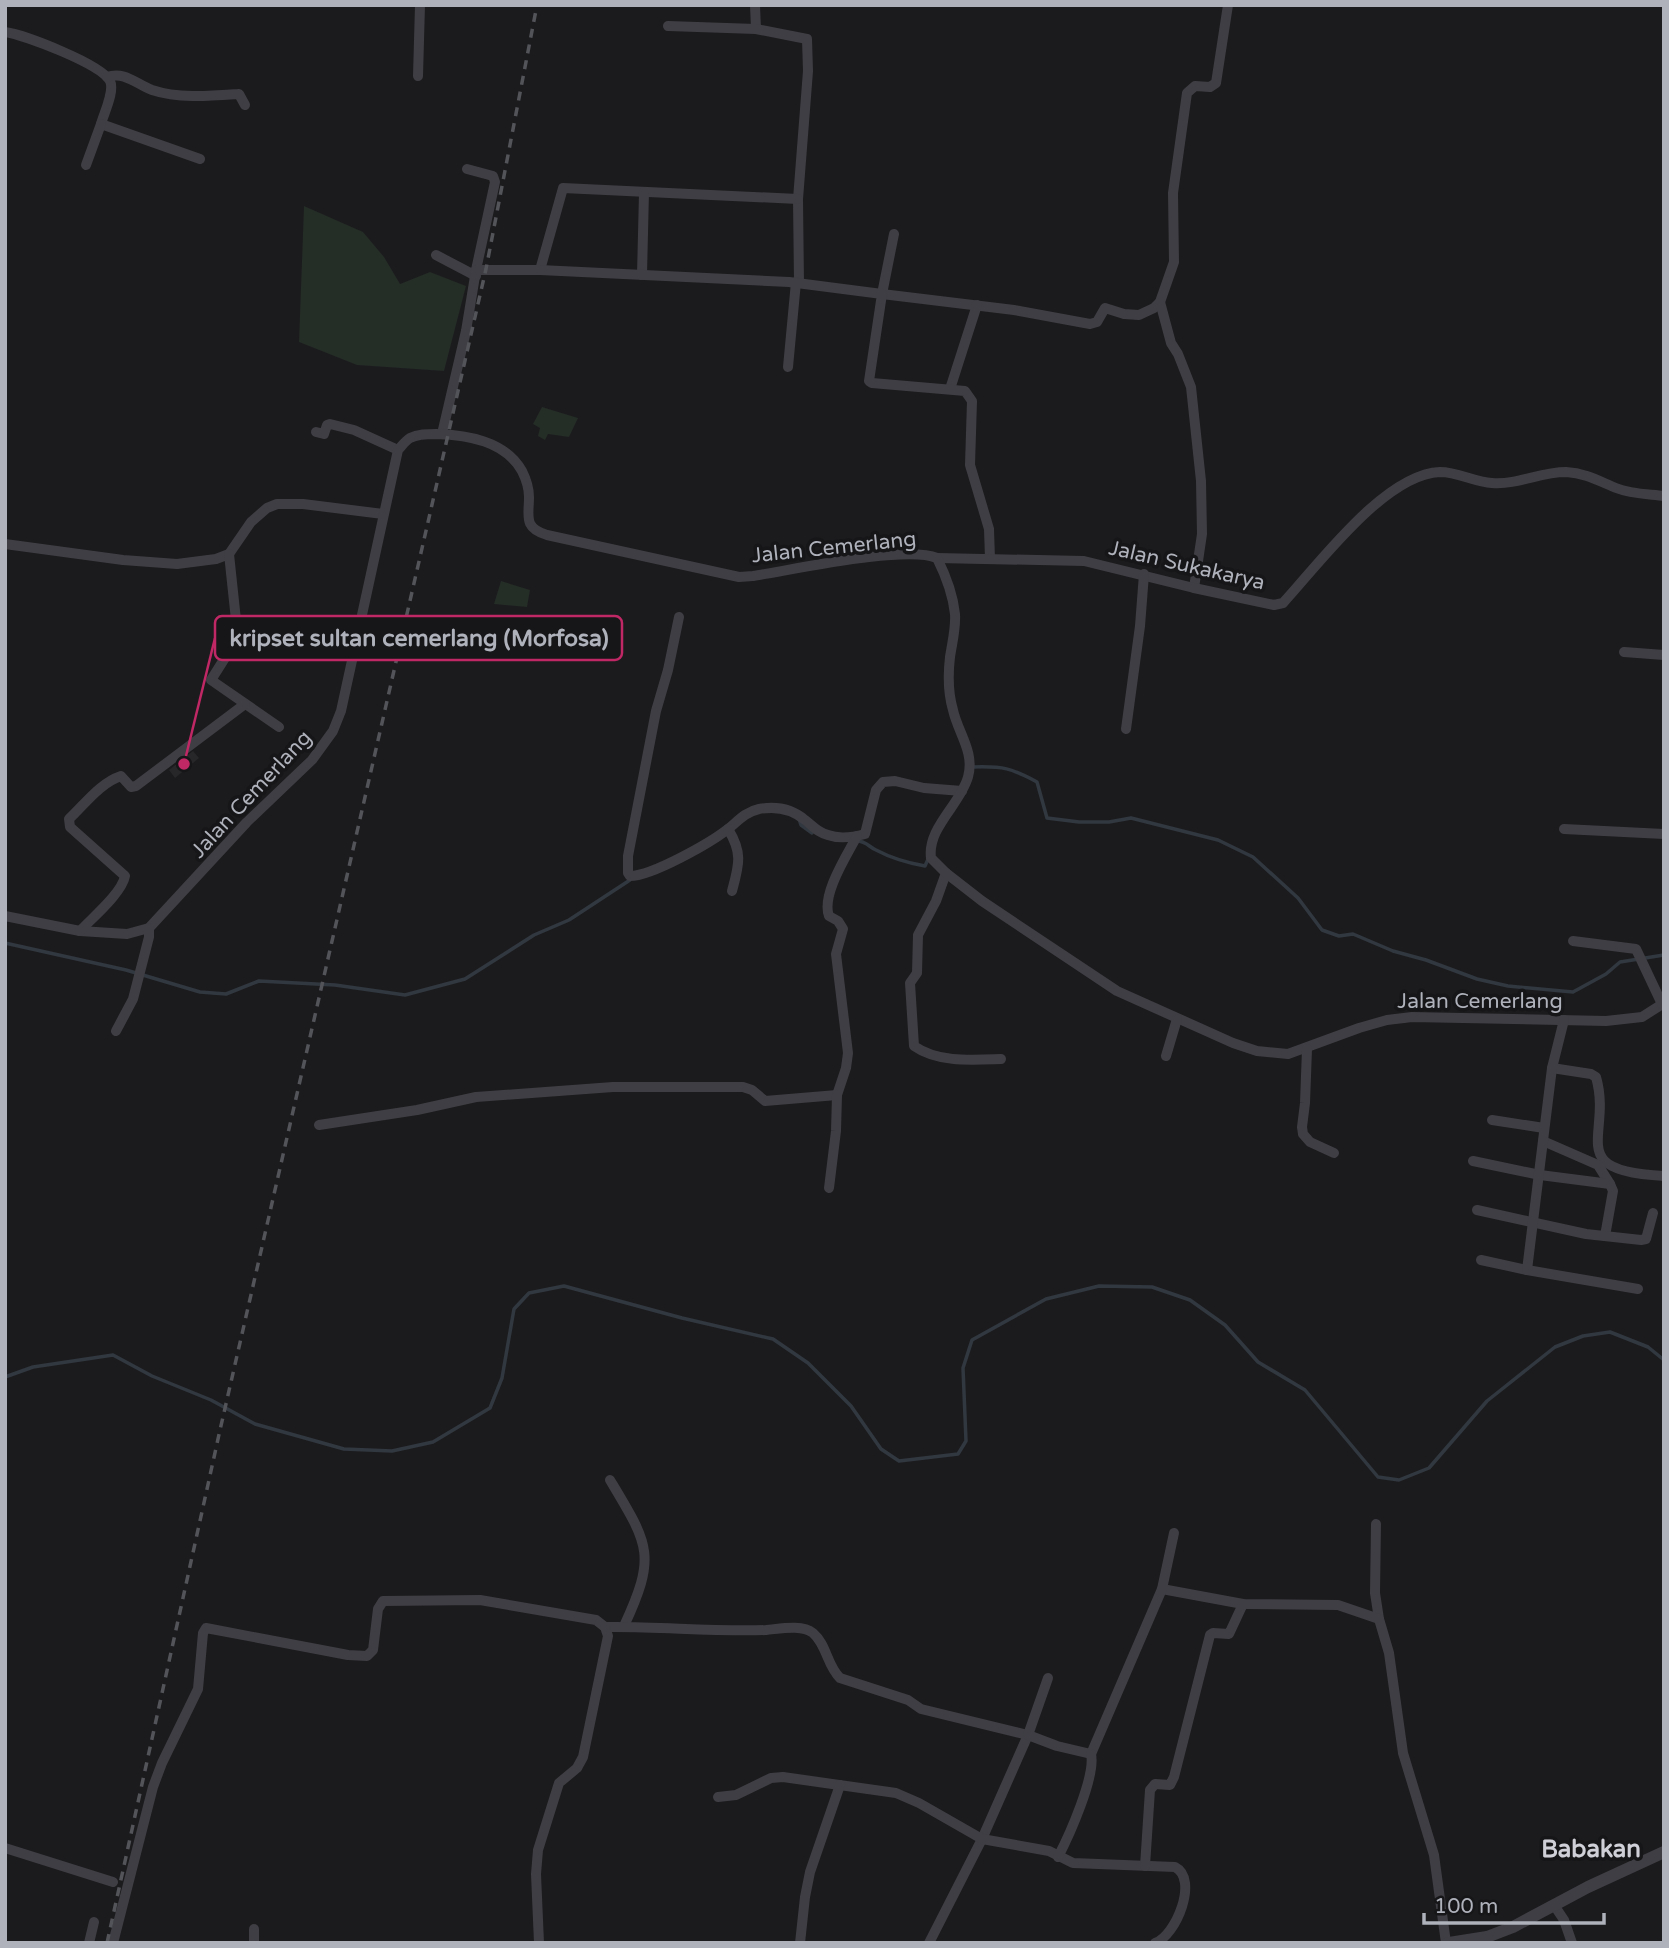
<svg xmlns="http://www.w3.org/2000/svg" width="1669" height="1948" viewBox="0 0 1669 1948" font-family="'Varela Round',sans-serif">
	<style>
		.built { fill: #27272a }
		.green { fill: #252d27 }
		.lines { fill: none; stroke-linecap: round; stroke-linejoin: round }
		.stream { stroke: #323840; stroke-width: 3.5 }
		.minor { stroke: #3e3e44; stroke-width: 10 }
		.tertiary { stroke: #3e3e44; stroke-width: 12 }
		.rail { stroke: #53545a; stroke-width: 3.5; stroke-dasharray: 9 7; stroke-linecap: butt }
		.labels { text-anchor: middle; stroke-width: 7; stroke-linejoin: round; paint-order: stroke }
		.street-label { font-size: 21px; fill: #afb1bb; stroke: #161618 }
		.quarter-label { font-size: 24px; font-weight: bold; fill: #cfd0d7; stroke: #161618 }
		.leader { fill: none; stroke: #c02765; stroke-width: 2.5 }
		.callout-dot { fill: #c02765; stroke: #161618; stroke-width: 2.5 }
		.callout { fill: #161618; stroke: #c02765; stroke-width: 2.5 }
		.callout-label { font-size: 23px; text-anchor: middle; font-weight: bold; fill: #afb1bb }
	</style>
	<rect width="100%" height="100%" fill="#1b1b1d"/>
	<polygon class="built" points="193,751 199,758 175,778 169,770"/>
	<g class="green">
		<polygon points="304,206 363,232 384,257 400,284 430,272 466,286 444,371 357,365 299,342"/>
		<polygon points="542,407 578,418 569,437 548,434 545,440 538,436 540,428 533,424"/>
		<polygon points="501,581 530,590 527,607 494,604"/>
	</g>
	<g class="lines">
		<g class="stream">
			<path d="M 972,769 L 973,767 C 1003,766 1011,768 1037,782 L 1047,818 L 1079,822 L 1109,822 L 1131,818 L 1218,840 L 1253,857 L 1298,898 L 1322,930 L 1339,936 L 1353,934 L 1393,951 L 1426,960 L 1477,979 L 1508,986 L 1573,992 L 1606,974 L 1620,962 L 1664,955"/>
			<polyline points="799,819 801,825 812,833"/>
			<path d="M 857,841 C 866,841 869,847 876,850 C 891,858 908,863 925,866 L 929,857"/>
			<polyline points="5,943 126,970 200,992 226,994 259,981 335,985 405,995 465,979 534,935 569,920 630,880"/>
			<polyline points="5,1377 33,1367 113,1355 152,1376 211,1400 255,1424 344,1449 392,1451 433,1442 490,1408 502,1378 514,1309 529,1293 564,1286 682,1318 773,1339 808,1363 851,1406 881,1449 899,1461 958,1454 966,1441 963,1368 972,1340 1046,1299 1099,1286 1152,1287 1190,1300 1225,1325 1258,1362 1305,1390 1378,1477 1399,1480 1429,1468 1487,1401 1555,1347 1583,1336 1610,1332 1648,1347 1664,1360"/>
		</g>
		<g class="minor">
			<polyline points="755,5 756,29"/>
			<polyline points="668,26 756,29 807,39 808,71 798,199 799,283"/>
			<path d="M 5,32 C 25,35 101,64 110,81 C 115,91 104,113 101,124 L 200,159"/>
			<polyline points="418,76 420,5"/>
			<path d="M 107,77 C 125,71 136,84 152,90 C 179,99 211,96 239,94 L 245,105"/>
			<polyline points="86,165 101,124"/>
			<polyline points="467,169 493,176 495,182 476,270"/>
			<polyline points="894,234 882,294 1014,310 1090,324 1097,322 1105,308 1124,314 1139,315 1154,308 1160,302 1174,262 1173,193 1187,93 1195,86 1210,87 1216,83 1228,5"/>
			<polyline points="436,255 476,276"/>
			<polyline points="540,270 563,188 798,199"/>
			<polyline points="642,275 644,192"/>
			<polyline points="1160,302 1171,343 1178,354 1191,387 1201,481 1202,534 1194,588"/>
			<polyline points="788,367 796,282"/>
			<polyline points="950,389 977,305"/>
			<polyline points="316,432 324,434 327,425 330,424 354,430 398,450"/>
			<polyline points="442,434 466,331 476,270 540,270 789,282 882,294 869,381 872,383 965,391 972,401 970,465 989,529 990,559"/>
			<polyline points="5,544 123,560 177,564 216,559 229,554 251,522 267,508 277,504 303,504 383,514"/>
			<polyline points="229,554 236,620 230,650 211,680 279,727"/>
			<path d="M 937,558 L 1084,561 L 1194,588 L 1274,605 L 1283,603 C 1319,564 1385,474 1440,472 C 1458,472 1474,482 1492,483 C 1518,485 1540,472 1566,472 C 1585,473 1599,481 1616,488 C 1631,494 1648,494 1664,496"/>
			<path d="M 679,617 L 668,670 L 656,711 L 628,856 L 628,873 L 630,876 C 652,876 710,843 728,829 C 738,821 745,812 759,809 C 776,806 792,809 805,820 C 813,826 818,833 828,835 C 839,839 854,837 865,834 L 876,790 L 883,782 L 895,781 L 924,788 L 962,791"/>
			<polyline points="1624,652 1664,655"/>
			<polyline points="1126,729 1140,626 1144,574"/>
			<path d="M 728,829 C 743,853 739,865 732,891"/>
			<polyline points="1564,829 1664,834"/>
			<path d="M 946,873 L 936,901 L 918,935 L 917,973 L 910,983 L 914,1046 C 938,1063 973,1060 1001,1059"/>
			<path d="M 5,916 L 80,931 L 127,934 L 149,928 L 247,822 L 312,760 L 333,731 L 341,711 L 398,450 C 402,446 405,441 410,438 C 418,434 427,434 436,434 C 468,435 505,441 522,471 C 526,479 529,488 529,497 C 529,516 523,528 547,535 L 739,577 L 753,576 C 792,570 905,545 937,558 C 946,576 953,595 955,614 C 956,629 952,643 950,657 C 948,674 948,693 953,710 C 958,733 975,752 968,777 C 960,805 927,828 931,858 L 946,873 L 982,901 L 1117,991 L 1233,1043 L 1257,1051 L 1288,1054 L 1359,1028 L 1387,1020 L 1412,1017 L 1606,1021 L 1642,1017 L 1664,1003"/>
			<path d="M 80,931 C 92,918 122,893 125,876 L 70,827 L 69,819 C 85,804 100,783 121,776 L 131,787 L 136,786 L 245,704"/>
			<polyline points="1573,941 1636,949 1662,1004"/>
			<polyline points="116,1031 133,999 149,937 149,928"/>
			<polyline points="1307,1049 1305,1103 1302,1127 1303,1134 1310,1142 1334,1153"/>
			<polyline points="1166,1056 1177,1019"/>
			<path d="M 1552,1068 L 1591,1074 L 1596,1077 C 1613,1136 1562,1171 1664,1176"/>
			<polyline points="1492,1120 1544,1128"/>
			<polyline points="319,1125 417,1110 476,1097 613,1087 743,1087 752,1090 765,1101 837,1095"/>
			<polyline points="1543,1141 1598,1165 1610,1184"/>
			<polyline points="1473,1161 1540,1175 1610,1184 1613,1191 1605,1236"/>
			<path d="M 829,1188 L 836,1131 L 837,1095 L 846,1068 L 848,1053 L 836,954 L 843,929 L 838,921 L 829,916 C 821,895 847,855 857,836"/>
			<polyline points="1477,1210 1586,1234 1641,1240 1646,1239 1653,1213"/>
			<polyline points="1481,1260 1527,1270 1638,1289"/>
			<polyline points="1527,1270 1552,1068 1564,1020"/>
			<path d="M 610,1480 C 649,1545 657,1555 624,1626"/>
			<polyline points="1376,1524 1375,1593 1379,1619"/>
			<polyline points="1162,1589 1243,1604 1338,1605 1379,1619 1389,1653 1403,1753 1434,1855 1446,1943"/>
			<path d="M 605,1627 C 658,1626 712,1632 766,1630 C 779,1629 802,1624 813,1633 C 827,1645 827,1666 840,1678 L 908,1700 L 921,1709 L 1028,1735 L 982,1839 L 929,1943"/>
			<polyline points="1048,1678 1028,1735 1057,1746 1091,1754 1162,1589 1174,1533"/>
			<path d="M 718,1797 L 736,1795 L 771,1778 L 783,1777 L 896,1793 L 919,1803 L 982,1839 L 1049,1851 L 1073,1863 L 1175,1867 C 1199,1879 1176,1936 1155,1943"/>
			<polyline points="5,1848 113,1882"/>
			<path d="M 1058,1857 C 1069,1836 1096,1776 1091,1754"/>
			<polyline points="1145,1866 1150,1790 1155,1784 1170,1785 1174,1777 1210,1635 1213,1633 1229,1634 1243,1604"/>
			<polyline points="1554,1905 1564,1920 1572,1943"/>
			<polyline points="89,1943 94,1922"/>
			<polyline points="113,1943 153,1787 162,1763 198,1689 203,1633 206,1628 348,1655 367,1656 373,1650 378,1609 383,1601 480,1600 596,1620 605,1627 608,1636 583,1757 577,1768 559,1783 538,1850 536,1874 539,1943"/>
			<polyline points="254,1943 254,1929"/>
			<polyline points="800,1943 805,1897 810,1872 840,1785"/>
		</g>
		<polyline class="tertiary" points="1449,1943 1487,1937 1513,1927 1588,1887 1664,1852"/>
		<polyline class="rail" points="107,1943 220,1430 486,269 537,5"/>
	</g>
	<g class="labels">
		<g class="street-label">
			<text transform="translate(834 547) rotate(-6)" y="7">Jalan Cemerlang</text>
			<text transform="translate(1187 565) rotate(13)" y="7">Jalan Sukakarya</text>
			<text transform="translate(251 794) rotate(-47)" y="7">Jalan Cemerlang</text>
			<text x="1480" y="1008">Jalan Cemerlang</text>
		</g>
		<g class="quarter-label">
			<text x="1591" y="1857">Babakan</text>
		</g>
	</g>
	<path class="leader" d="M184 764L215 638"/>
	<circle class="callout-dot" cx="184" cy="764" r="7"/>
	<rect class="callout" x="215" y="616" width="407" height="44" rx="7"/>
	<g class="callout-label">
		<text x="419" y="646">kripset sultan cemerlang (Morfosa)</text>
	</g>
	<rect width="1669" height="1948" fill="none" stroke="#afb1bb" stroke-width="14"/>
	<path d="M1424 1913v10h180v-10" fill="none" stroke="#afb1bb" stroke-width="3.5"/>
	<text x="1434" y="1913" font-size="21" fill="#afb1bb" stroke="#161618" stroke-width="5" paint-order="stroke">100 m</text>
</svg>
